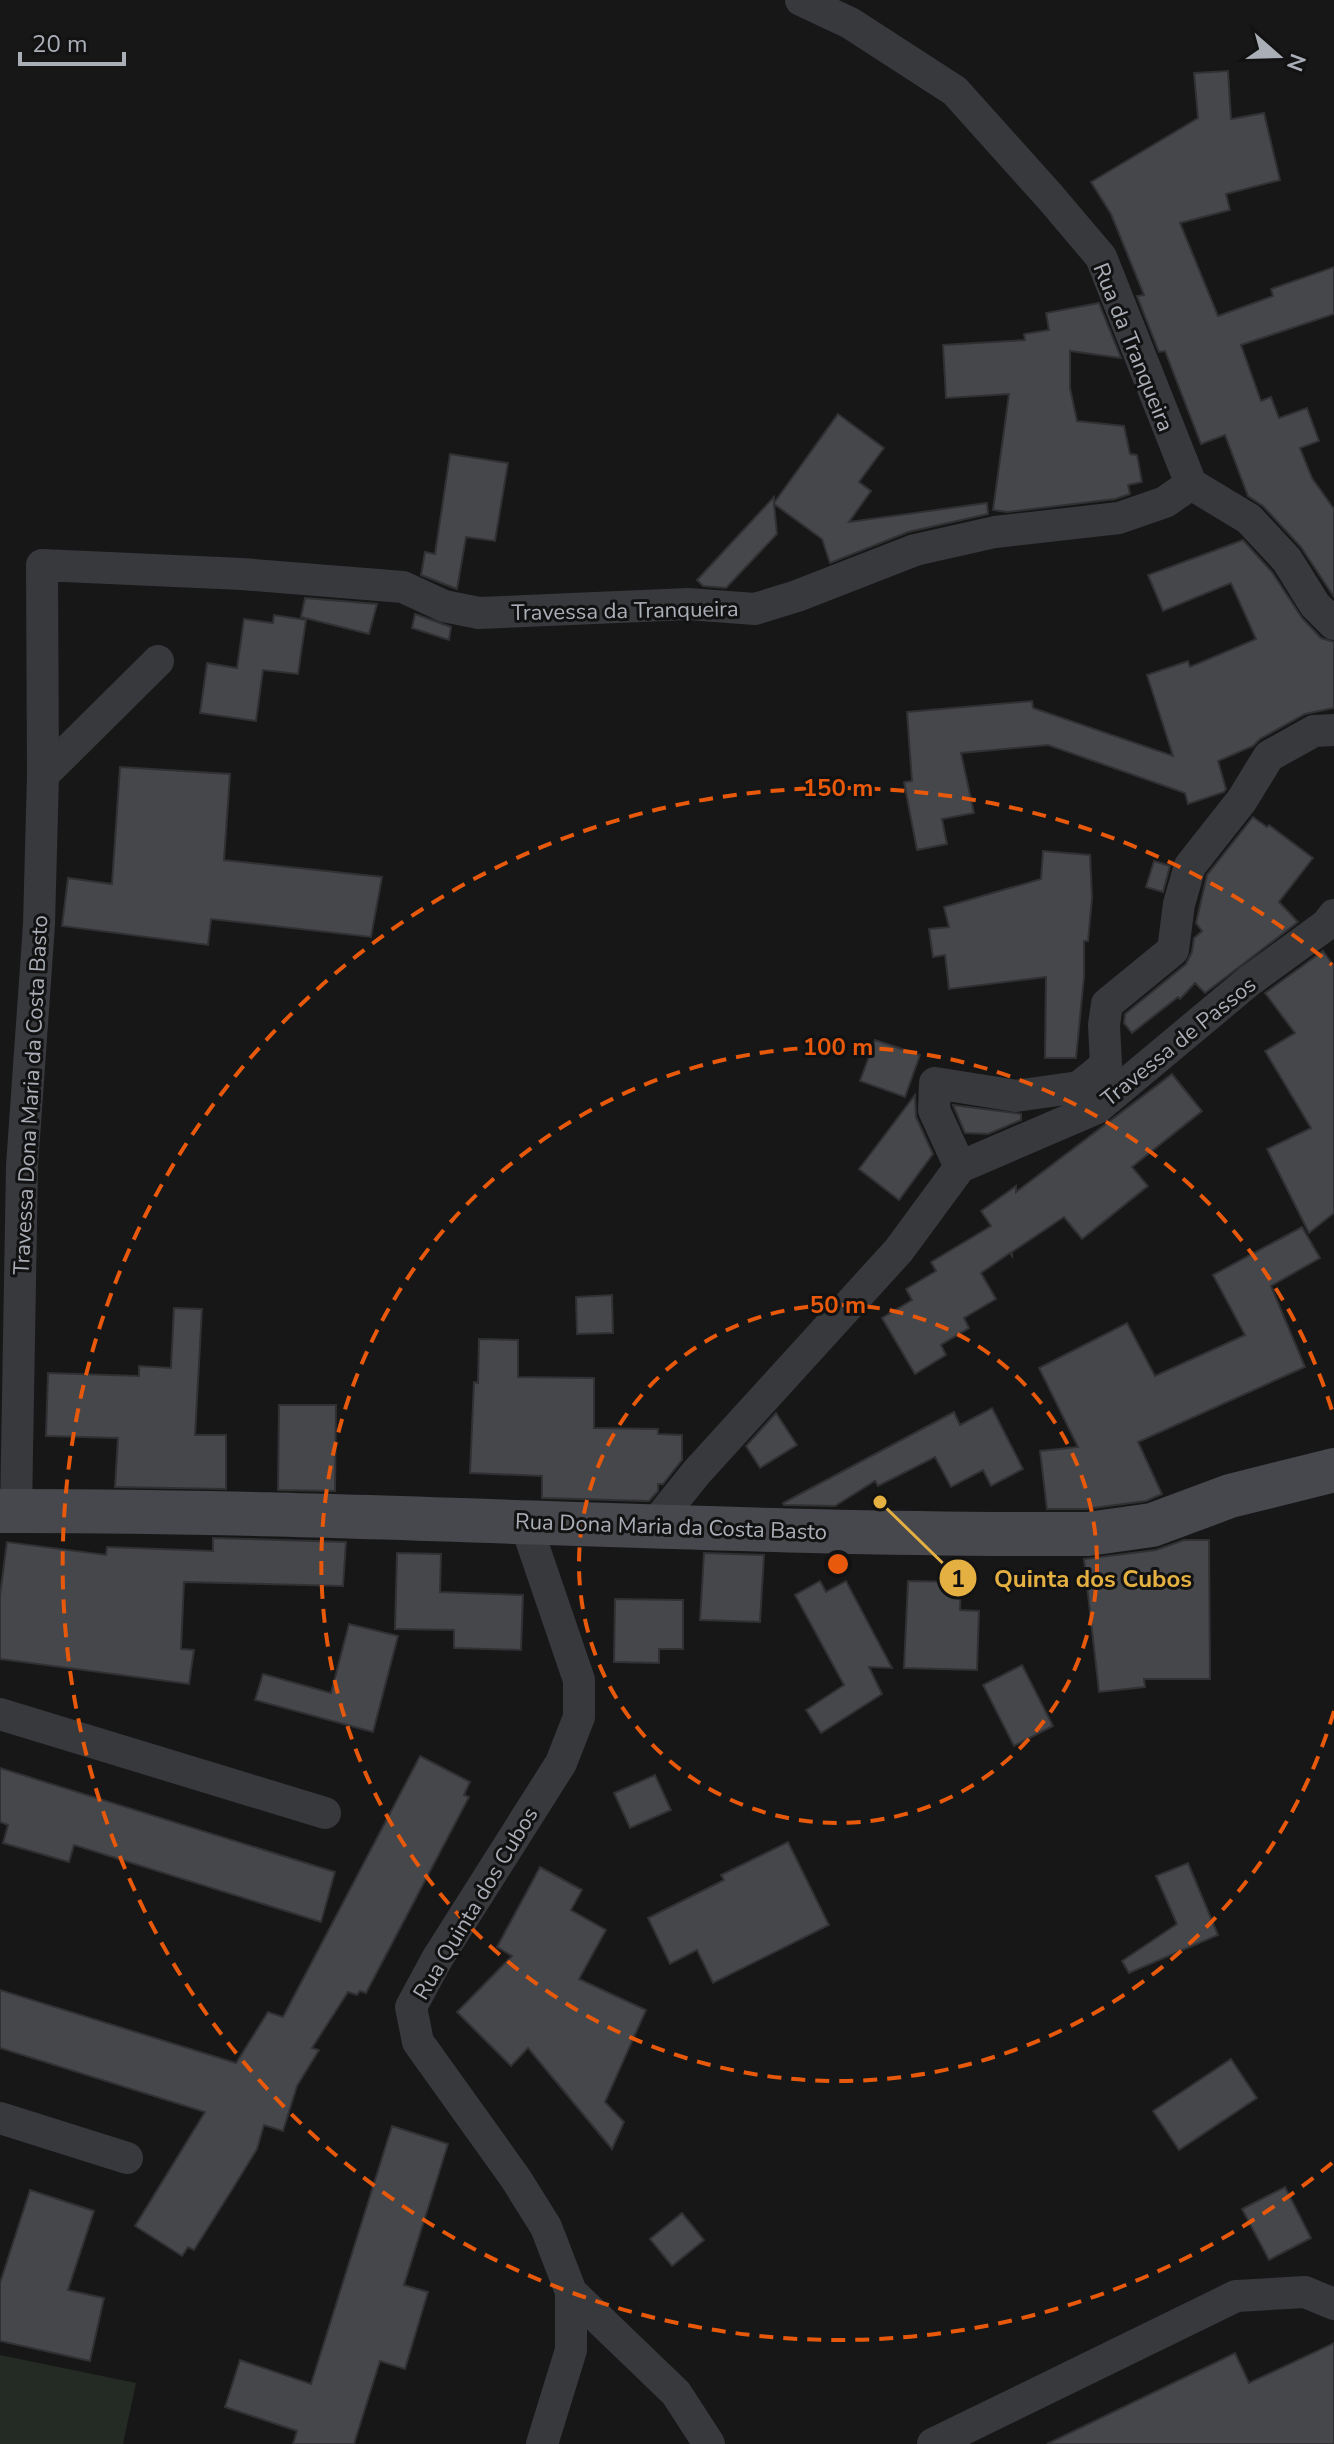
<svg xmlns="http://www.w3.org/2000/svg" width="1334" height="2444" viewBox="0 0 1334 2444" font-family="'Nunito Sans',sans-serif">
	<style>
		.green { fill: #232b24 }
		.building { fill: #46474b; stroke: #313134; stroke-width: 2 }
		.lines { fill: none; stroke-linecap: round; stroke-linejoin: round }
		.street { stroke: #38393d; stroke-width: 32 }
		.secondary { stroke: #46484d; stroke-width: 44 }
		.ring { fill: none; stroke: #e8590c; stroke-width: 4; stroke-dasharray: 14 10 }
		.labels { text-anchor: middle; stroke-width: 6; stroke-linejoin: round; paint-order: stroke }
		.street-label { font-size: 22px; fill: #aaaeb7; stroke: #121213 }
		.centre { fill: #e8590c; stroke: #121213; stroke-width: 4 }
		.ring-label { font-size: 24px; text-anchor: middle; font-weight: bold; fill: #e8590c; stroke: #121213; stroke-width: 6; stroke-linejoin: round; paint-order: stroke }
		.leader { fill: none; stroke: #e5b042; stroke-width: 3 }
		.callout-dot { fill: #e5b042; stroke: #121213; stroke-width: 3 }
		.mark-label { font-size: 24px; text-anchor: middle; font-weight: bold; fill: #111 }
		.callout-label { font-size: 24px; text-anchor: middle; font-weight: bold; fill: #e5b042; stroke: #121213; stroke-width: 6; stroke-linejoin: round; paint-order: stroke }
	</style>
	<rect width="100%" height="100%" fill="#171718"/>
	<polygon class="green" points="0,2355 136,2383 123,2444 0,2444"/>
	<g class="building">
		<polygon points="1228,71 1231,119 1264,113 1280,180 1226,194 1230,210 1180,223 1218,316 1273,296 1271,289 1334,267 1334,314 1241,345 1261,401 1271,397 1279,418 1307,408 1319,441 1300,448 1312,478 1334,509 1334,597 1301,547 1263,506 1248,496 1225,435 1201,444 1165,351 1159,352 1137,296 1144,295 1111,214 1091,182 1198,118 1194,73"/>
		<polygon points="1099,303 1121,358 1070,351 1070,388 1077,421 1124,426 1130,454 1137,455 1142,482 1128,485 1130,494 1115,499 1007,512 993,510 1009,394 946,398 943,345 1025,340 1024,334 1049,330 1046,313"/>
		<polygon points="838,414 884,448 859,482 871,491 849,522 987,503 988,514 908,532 830,563 822,539 774,504 777,534 726,588 703,586 697,580 774,497 774,503"/>
		<polygon points="450,454 508,463 495,541 466,537 457,589 421,575 425,552 435,554"/>
		<polygon points="1243,540 1272,572 1302,618 1321,638 1334,642 1334,708 1305,714 1260,739 1253,746 1218,761 1226,789 1224,792 1188,804 1185,793 1048,745 961,753 974,813 942,819 947,844 917,850 904,782 912,781 907,712 1032,701 1033,708 1173,756 1147,675 1188,661 1190,667 1256,639 1231,583 1163,611 1148,575"/>
		<polygon points="305,598 377,604 369,634 301,617"/>
		<polygon points="415,614 451,627 449,640 412,628"/>
		<polygon points="274,615 306,620 298,674 263,670 256,721 200,713 207,663 237,668 244,619 273,623"/>
		<polygon points="120,767 230,774 224,860 382,877 371,937 211,919 208,945 62,926 68,878 112,884"/>
		<polygon points="1253,817 1267,827 1269,825 1313,858 1279,902 1298,922 1205,993 1195,983 1180,999 1178,997 1132,1033 1124,1023 1125,1014 1186,964 1192,952 1194,938 1202,931 1196,923 1207,875"/>
		<polygon points="1043,851 1090,855 1092,898 1088,941 1084,941 1084,977 1076,1058 1045,1058 1046,977 949,989 945,955 933,957 929,929 949,927 944,907 1041,879"/>
		<polygon points="1154,861 1170,866 1163,892 1146,887"/>
		<polygon points="1323,951 1334,966 1334,1213 1309,1233 1267,1149 1311,1128 1265,1051 1295,1033 1265,993"/>
		<polygon points="875,1040 920,1055 905,1097 860,1081"/>
		<polygon points="1172,1074 1202,1111 1132,1167 1148,1186 1082,1239 1064,1217 1012,1252 1012,1256 1010,1253 981,1273 996,1299 964,1318 969,1328 941,1345 946,1355 915,1374 882,1318 912,1300 906,1289 936,1271 931,1262 991,1226 981,1211 1016,1186 1016,1192"/>
		<polygon points="915,1095 916,1117 933,1154 899,1200 859,1169"/>
		<polygon points="953,1105 1021,1114 1021,1120 988,1134 965,1133"/>
		<polygon points="1302,1227 1320,1258 1271,1286 1305,1367 1138,1442 1162,1494 1146,1501 1086,1509 1047,1509 1040,1451 1078,1447 1039,1368 1127,1323 1155,1376 1245,1335 1213,1275"/>
		<polygon points="612,1295 613,1333 577,1334 576,1297"/>
		<polygon points="174,1308 202,1309 195,1435 226,1435 226,1489 115,1487 118,1438 46,1436 48,1373 139,1376 139,1366 171,1368"/>
		<polygon points="479,1339 518,1340 518,1377 594,1378 594,1428 658,1429 658,1434 682,1435 682,1460 663,1484 658,1484 658,1491 649,1501 542,1498 542,1476 470,1473 474,1382 478,1383"/>
		<polygon points="279,1405 336,1405 335,1491 278,1490"/>
		<polygon points="992,1408 1023,1469 991,1486 983,1470 951,1487 935,1457 878,1486 875,1481 835,1506 784,1505 783,1503 954,1412 960,1425"/>
		<polygon points="776,1413 797,1445 760,1468 746,1446"/>
		<polygon points="213,1538 346,1542 343,1586 184,1582 181,1649 194,1650 189,1684 0,1659 0,1595 7,1542 106,1555 107,1547 213,1551"/>
		<polygon points="1184,1540 1209,1540 1210,1679 1144,1679 1145,1687 1099,1692 1084,1559 1156,1550"/>
		<polygon points="397,1553 441,1554 440,1592 523,1595 521,1650 454,1648 454,1630 395,1629"/>
		<polygon points="704,1553 764,1555 760,1622 700,1620"/>
		<polygon points="820,1581 826,1592 846,1581 892,1668 869,1667 882,1694 821,1733 806,1710 844,1685 795,1595"/>
		<polygon points="908,1581 961,1582 960,1610 979,1611 977,1670 904,1668"/>
		<polygon points="615,1599 683,1600 683,1649 659,1649 659,1663 614,1662"/>
		<polygon points="349,1624 398,1636 373,1732 255,1700 263,1674 331,1693"/>
		<polygon points="1022,1665 1053,1726 1014,1746 983,1685"/>
		<polygon points="420,1756 470,1782 464,1795 469,1797 366,1993 360,1991 357,1995 348,1992 312,2048 319,2050 297,2086 283,2131 264,2125 257,2149 235,2185 194,2250 188,2247 182,2256 135,2226 205,2112 0,2048 0,1990 236,2063 268,2012 283,2017"/>
		<polygon points="0,1768 335,1872 321,1922 74,1845 69,1862 3,1843 8,1825 0,1822"/>
		<polygon points="655,1775 671,1810 630,1828 614,1793"/>
		<polygon points="788,1842 829,1925 713,1983 697,1950 670,1964 648,1918 724,1880 721,1875"/>
		<polygon points="1188,1863 1218,1935 1129,1973 1122,1961 1177,1924 1156,1876"/>
		<polygon points="540,1867 582,1890 571,1910 606,1930 579,1979 646,2010 605,2102 624,2122 612,2149 528,2048 511,2066 457,2012 512,1956 497,1947"/>
		<polygon points="1231,2059 1257,2098 1179,2150 1153,2111"/>
		<polygon points="392,2126 448,2144 404,2285 428,2292 405,2369 380,2361 354,2444 293,2444 297,2431 225,2407 240,2360 311,2384"/>
		<polygon points="1285,2187 1311,2238 1269,2260 1242,2209"/>
		<polygon points="30,2190 94,2211 68,2290 104,2298 90,2361 0,2341 0,2283"/>
		<polygon points="682,2213 704,2240 672,2266 650,2239"/>
		<polygon points="1334,2343 1334,2444 1047,2444 1235,2353 1249,2383"/>
	</g>
	<g class="lines">
		<g class="street">
			<polyline points="801,0 850,23 955,91 1051,198 1101,257 1191,484 1249,519 1287,560 1315,605 1334,624"/>
			<polyline points="43,775 158,661"/>
			<polyline points="960,1167 934,1110 935,1083 1016,1096 1079,1087 1106,1065 1104,1025 1107,1004 1173,950 1179,904 1190,866 1242,800 1269,756 1314,731 1334,730"/>
			<polyline points="16,1511 22,1166 39,924 43,775 42,565 242,574 403,587 444,606 479,613 688,604 755,609 797,596 915,550 995,532 1119,518 1165,502 1191,484"/>
			<polyline points="525,1522 579,1680 579,1717 561,1763 437,1959 411,2007 418,2042 516,2179 546,2227 571,2292 571,2350 542,2444"/>
			<polyline points="652,1528 696,1473 899,1250 960,1167 1097,1108 1249,981 1326,925 1334,915"/>
			<polyline points="0,1714 325,1813"/>
			<polyline points="0,2118 127,2158"/>
			<polyline points="571,2292 676,2393 709,2444"/>
			<polyline points="933,2444 1236,2296 1305,2292 1334,2304"/>
		</g>
		<path class="secondary" d="M 0,1511 C 363,1510 725,1536 1088,1534 L 1152,1525 L 1230,1496 L 1334,1470"/>
	</g>
	<g class="ring">
		<circle cx="838" cy="1564" r="259"/>
		<path d="M1334 1711A517 517 0 1 1 1334 1417"/>
		<path d="M1332 2163A776 776 0 1 1 1332 965"/>
	</g>
	<g class="labels">
		<g class="street-label">
			<text transform="translate(1134 347) rotate(68)" y="8">Rua da Tranqueira</text>
			<text transform="translate(625 610) rotate(-1)" y="8">Travessa da Tranqueira</text>
			<text transform="translate(1178 1041) rotate(-39)" y="8">Travessa de Passos</text>
			<text transform="translate(30 1095) rotate(-87)" y="8">Travessa Dona Maria da Costa Basto</text>
			<text transform="translate(671 1526) rotate(2)" y="8">Rua Dona Maria da Costa Basto</text>
			<text transform="translate(475 1903) rotate(-59)" y="8">Rua Quinta dos Cubos</text>
		</g>
	</g>
	<circle cx="838" cy="1564" r="12" class="centre"/>
	<g class="ring-label">
		<text x="838" y="796">150 m</text>
		<text x="838" y="1055">100 m</text>
		<text x="838" y="1313">50 m</text>
	</g>
	<path class="leader" d="M880 1502L958 1578"/>
	<g class="callout-dot">
		<circle cx="880" cy="1502" r="8"/>
		<circle cx="958" cy="1578" r="20"/>
	</g>
	<g class="mark-label">
		<text x="958" y="1587">1</text>
	</g>
	<g class="callout-label">
		<text x="1093" y="1587">Quinta dos Cubos</text>
	</g>
	<g transform="translate(1278 56) rotate(110)" stroke="#121213" stroke-width="6" paint-order="stroke">
	<path d="M0-6L14 30L0 20L-14 30Z" fill="#aaaeb7"/>
	<text y="-12" font-size="22" font-weight="bold" text-anchor="middle" fill="#aaaeb7">N</text>
	</g>
	<path d="M20 52v12h104v-12" fill="none" stroke="#aaaeb7" stroke-width="4"/>
	<text x="32" y="52" font-size="24" fill="#aaaeb7" stroke="#121213" stroke-width="6" paint-order="stroke">20 m</text>
</svg>
